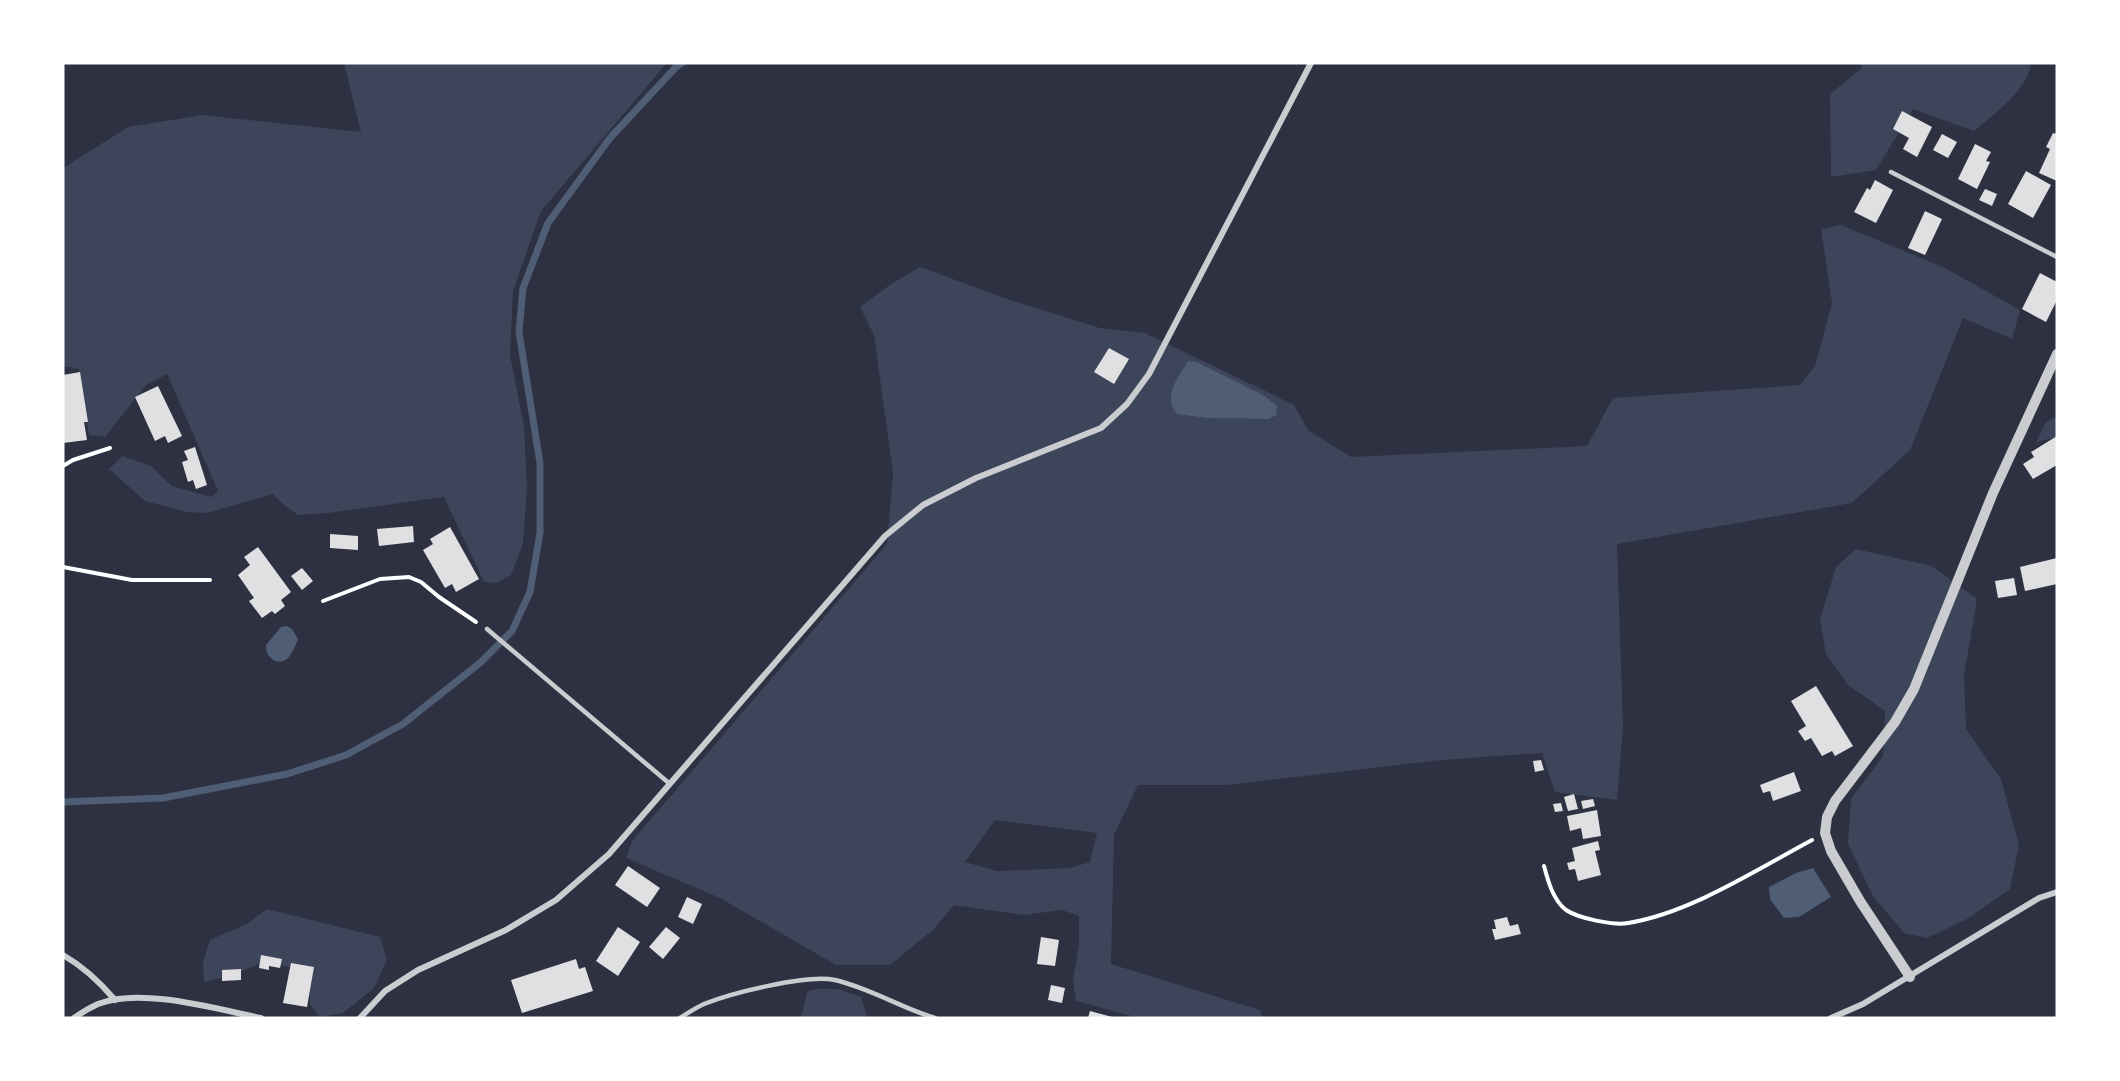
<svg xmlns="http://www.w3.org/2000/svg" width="2120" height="1081" viewBox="0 0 2120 1081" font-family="'Alegreya Sans',sans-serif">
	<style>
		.green { fill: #3c4559; fill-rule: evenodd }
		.water { fill: #4f5d75 }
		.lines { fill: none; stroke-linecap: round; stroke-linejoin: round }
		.stream { stroke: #4f5d75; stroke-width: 7 }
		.building { fill: #e0e0e3 }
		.path { stroke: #fff; stroke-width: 4 }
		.service { stroke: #caccd0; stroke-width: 4.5 }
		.minor { stroke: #caccd0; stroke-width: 6 }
		.tertiary { stroke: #caccd0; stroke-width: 10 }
	</style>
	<rect width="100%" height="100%" fill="#2d3142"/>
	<g class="green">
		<polygon points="344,63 667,63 541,211 513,291 510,355 524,426 527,488 523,544 511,575 497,583 484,582 444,497 328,513 298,515 284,505 273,494 207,513 187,512 145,501 109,469 122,456 151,466 172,486 211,497 218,491 167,374 146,385 105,437 89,435 79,369 63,366 63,168 128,127 203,115 361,132"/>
		<path d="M 1862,63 L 2031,63 C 2029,89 1993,115 1974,131 L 1913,109 L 1876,170 L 1831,177 L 1830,94 L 1861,69 Z"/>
		<path d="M 1841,225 L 1943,267 L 2020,310 L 2012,339 L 1963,318 L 1910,450 L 1852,503 L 1617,544 L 1623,727 L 1617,800 L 1555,792 L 1542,753 L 1441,760 L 1228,785 L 1138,785 L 1114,835 L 1111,964 L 1260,1010 L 1262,1018 L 1139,1018 L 1076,1001 L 1073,980 L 1079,945 L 1079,916 L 1062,910 L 1024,915 L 954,905 L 934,929 L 890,965 L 836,965 L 720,898 L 626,858 L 633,840 L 887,544 L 893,473 L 874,335 L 860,307 L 891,284 L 920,267 L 1010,300 L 1100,328 L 1145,333 L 1294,405 L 1309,431 L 1351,457 L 1587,446 L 1613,398 L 1800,385 L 1815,366 L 1832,303 L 1821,229 ZM 1188,361 L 1197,362 L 1263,395 L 1276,417 L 1269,419 L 1208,418 ZM 995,820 L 1097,833 L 1090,862 L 1070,868 L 997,871 L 965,862 Z"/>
		<polygon points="2057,417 2057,437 2036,442 2046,422"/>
		<polygon points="1856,549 1932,566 1977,599 1964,676 1966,729 2001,779 2019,845 2010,889 1967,919 1927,938 1904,933 1873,896 1848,844 1851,799 1883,756 1885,711 1848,685 1826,654 1820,619 1836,567"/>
		<polygon points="267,909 380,937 387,960 374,988 343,1013 319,1017 310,1004 310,971 263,962 230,976 204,982 203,962 210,940 247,924"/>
		<polygon points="815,989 838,989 861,997 867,1015 864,1018 801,1018 807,992"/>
	</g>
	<g class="water">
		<path d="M 1188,361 L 1197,362 L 1263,395 L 1277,406 L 1276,416 L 1269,419 L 1208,418 L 1177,414 C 1162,397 1178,378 1188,361 Z"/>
		<path d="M 287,626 L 292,629 L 298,639 C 296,645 292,653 289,657 C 279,668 265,658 266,645 L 281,627 Z"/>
		<polygon points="1813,868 1831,897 1799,917 1784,918 1770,899 1769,887 1796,873"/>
	</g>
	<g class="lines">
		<polyline class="stream" points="63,802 163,798 287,774 346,755 403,724 481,662 512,631 530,592 540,533 540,463 519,332 523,288 548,223 610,138 676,67 682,63"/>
	</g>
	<g class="building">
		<polygon points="1902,111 1932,127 1917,157 1903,149 1909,138 1893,129"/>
		<polygon points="2053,133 2057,134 2057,181 2039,173 2050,149 2046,147"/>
		<polygon points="1942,134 1957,142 1948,158 1933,150"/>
		<polygon points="1975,144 1991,152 1986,161 1990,162 1977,189 1958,179"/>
		<polygon points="2026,171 2051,185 2033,218 2008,204"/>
		<polygon points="1875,180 1893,190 1876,223 1854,212 1867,188 1870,190"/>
		<polygon points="1985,189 1997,194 1992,206 1979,200"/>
		<polygon points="1925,211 1942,219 1925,255 1908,248"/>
		<polygon points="2040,273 2057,282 2057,300 2046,322 2022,309"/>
		<polygon points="1109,348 1129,359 1114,384 1094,372"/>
		<polygon points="80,372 88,422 84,422 87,440 63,443 63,375"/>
		<polygon points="158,386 182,436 168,443 165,436 155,441 135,397"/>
		<polygon points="2057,436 2057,465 2033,479 2023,464 2034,457 2031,452"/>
		<polygon points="195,447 207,485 196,489 193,480 188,482 182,462 188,460 184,451"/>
		<polygon points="413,526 414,542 379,546 377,529"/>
		<polygon points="450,527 479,579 456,592 452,584 445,588 423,550 433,544 430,539"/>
		<polygon points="330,534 358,536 358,550 330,548"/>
		<polygon points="258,547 291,592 281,600 285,606 275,614 272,611 262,618 249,601 254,598 238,575 250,565 244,557"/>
		<polygon points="2057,558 2057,584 2025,591 2020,567"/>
		<polygon points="302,568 313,581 302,590 291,576"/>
		<polygon points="2014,578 2017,595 1998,598 1995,581"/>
		<polygon points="1816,686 1853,746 1835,756 1832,751 1822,756 1811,738 1805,741 1798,731 1806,726 1791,701"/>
		<polygon points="1541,760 1544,770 1535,772 1533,761"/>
		<polygon points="1794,772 1801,791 1773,801 1770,791 1763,793 1760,785"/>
		<polygon points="1574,794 1578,809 1568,811 1564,797"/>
		<polygon points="1593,799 1595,806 1583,809 1581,801"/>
		<polygon points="1561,803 1563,811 1555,812 1553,804"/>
		<polygon points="1597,810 1601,836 1583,839 1581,828 1570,831 1567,816"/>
		<polygon points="1598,841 1600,850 1595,851 1601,875 1578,881 1575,869 1569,870 1567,863 1575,861 1572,848"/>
		<polygon points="628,866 660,888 647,907 615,885"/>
		<polygon points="687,897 702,904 693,924 678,917"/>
		<polygon points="1507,917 1510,926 1518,924 1521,934 1495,940 1492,929 1496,929 1494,920"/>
		<polygon points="618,927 640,942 618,976 596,961"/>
		<polygon points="666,927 680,938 663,959 649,947"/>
		<polygon points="1041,937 1059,940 1055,966 1037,964"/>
		<polygon points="261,955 282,959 280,968 269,966 269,970 259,968"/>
		<polygon points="576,959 579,969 585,967 593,991 522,1013 511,980"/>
		<polygon points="291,963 314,967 307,1007 283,1003"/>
		<polygon points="241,969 241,980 222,981 222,970"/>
		<polygon points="1051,985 1065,988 1062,1003 1048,1000"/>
		<polygon points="1090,1011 1112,1017 1112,1018 1088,1018"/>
	</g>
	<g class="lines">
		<g class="path">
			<polyline points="63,466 73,460 110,448"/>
			<polyline points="63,567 132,580 210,580"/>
			<polyline points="323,601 380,579 409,577 421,582 439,597 476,622"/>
			<path d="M 1544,866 C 1548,881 1553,900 1566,910 C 1578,918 1614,926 1628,923 C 1690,913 1756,870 1812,840"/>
		</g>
		<g class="service">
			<polyline points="1891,172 2057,257"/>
			<polyline points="487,629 670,784"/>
			<path d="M 680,1018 C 688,1013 695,1008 704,1004 C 732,993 807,974 835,980 C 870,988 901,1008 935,1018"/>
		</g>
		<g class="minor">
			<path d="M 63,955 C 84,967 99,981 115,1000"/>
			<path d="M 74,1018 C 81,1013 89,1008 98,1004 C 141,987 216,1009 261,1018"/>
			<polyline points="360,1018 385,991 418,970 506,930 556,900 609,854 885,536 923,505 976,478 1101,428 1127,404 1149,374 1311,63"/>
			<polyline points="1831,1018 1863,1004 2039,898 2057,892"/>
		</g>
		<polyline class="tertiary" points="1910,977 1860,901 1831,851 1825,833 1827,817 1835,801 1895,722 1914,689 1993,493 2057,354"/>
	</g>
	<rect width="2120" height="1081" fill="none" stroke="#ffffff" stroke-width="129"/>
</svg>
